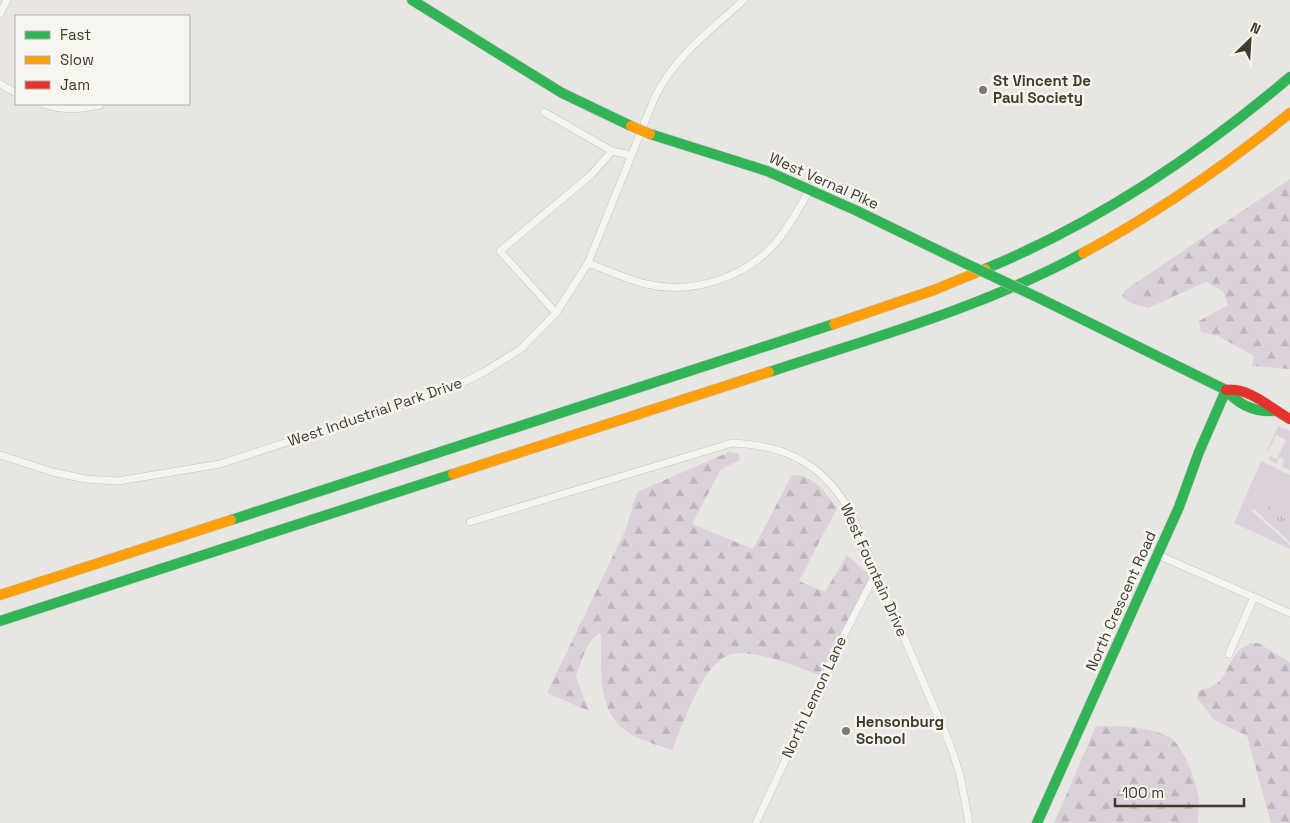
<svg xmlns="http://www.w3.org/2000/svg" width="1290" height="823" viewBox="0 0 1290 823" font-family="'Space Grotesk',sans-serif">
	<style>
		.grass { fill: #dbd2d9 }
		.forest { fill: url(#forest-firs) }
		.park { fill: url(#park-tufts) }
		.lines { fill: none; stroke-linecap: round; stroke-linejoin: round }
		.street-casing { stroke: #c5c4c0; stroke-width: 8 }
		.fast-casing { stroke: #c5c4c0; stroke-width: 11 }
		.slow-casing { stroke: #c5c4c0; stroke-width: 11 }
		.jam-casing { stroke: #c5c4c0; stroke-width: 11 }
		.street { stroke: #f4f4f1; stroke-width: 7 }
		.fast { stroke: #30b455; stroke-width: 10 }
		.slow { stroke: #ff9f0a; stroke-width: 10 }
		.jam { stroke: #e5322d; stroke-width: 10 }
		.fast-bridge-casing { stroke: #c5c4c0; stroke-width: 11; stroke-linecap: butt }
		.slow-bridge-casing { stroke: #c5c4c0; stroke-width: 11; stroke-linecap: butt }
		.fast-bridge { stroke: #30b455; stroke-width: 10 }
		.slow-bridge { stroke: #ff9f0a; stroke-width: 10 }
		.poi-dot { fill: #7a786a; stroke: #f6f5f0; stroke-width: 2 }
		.labels { text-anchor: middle; stroke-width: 5; stroke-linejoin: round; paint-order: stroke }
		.poi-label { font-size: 15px; font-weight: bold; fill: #3f3d2a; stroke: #f6f5f0; text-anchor: start }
		.street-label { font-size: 15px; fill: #3f3d2a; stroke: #f6f5f0 }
	</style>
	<defs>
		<pattern id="forest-firs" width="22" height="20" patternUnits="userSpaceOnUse" patternTransform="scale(1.25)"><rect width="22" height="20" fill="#dbd2d9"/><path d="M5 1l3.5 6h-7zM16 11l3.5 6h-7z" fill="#bdb5ba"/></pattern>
		<pattern id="park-tufts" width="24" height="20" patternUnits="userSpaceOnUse" patternTransform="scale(1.25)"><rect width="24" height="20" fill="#dbd2d9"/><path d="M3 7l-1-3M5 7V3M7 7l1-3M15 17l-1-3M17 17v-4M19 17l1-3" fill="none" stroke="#bdb5ba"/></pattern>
	</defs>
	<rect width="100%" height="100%" fill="#e7e6e2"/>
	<g class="grass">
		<polygon points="1278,426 1290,431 1290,470 1282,467 1284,459 1280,457 1276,464 1269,459 1270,456 1277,459 1286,440 1276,435 1268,451 1267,450"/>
		<polygon points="1261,461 1290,475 1290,542 1278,531 1287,520 1270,505 1260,515 1254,509 1252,511 1290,545 1290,549 1234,523"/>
	</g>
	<g class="forest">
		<polygon points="1290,179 1290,369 1252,366 1254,356 1218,336 1201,332 1199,321 1228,305 1223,291 1206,282 1148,308 1129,302 1122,297 1125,290"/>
		<path d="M 729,452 L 739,454 L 740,460 L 721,469 L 692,524 L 753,549 L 792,475 C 815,476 823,490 837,508 L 799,581 L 825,592 L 847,555 L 872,577 L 819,675 C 793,666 766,653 738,653 C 704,653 684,725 672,750 C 660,746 647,742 636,737 C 594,717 602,671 601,633 C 586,639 581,663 576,677 L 589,711 L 547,693 L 626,529 L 637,492 Z"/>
		<path d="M 1251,643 L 1258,643 L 1290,662 L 1290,823 L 1271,823 L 1247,736 L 1214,720 L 1197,698 L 1199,690 C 1228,687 1224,665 1240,649 C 1243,647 1248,645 1251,643 Z"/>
		<path d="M 1096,726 C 1120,726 1148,726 1169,737 C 1183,744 1198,785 1199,800 C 1199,807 1198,815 1198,823 L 1054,823 Z"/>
	</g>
	<polygon class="park" points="1270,505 1287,520 1278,531 1260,515"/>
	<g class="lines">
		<g class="street-casing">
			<g id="street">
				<polyline points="0,14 7,0"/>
				<polyline points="0,84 16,93"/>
				<path d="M 43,104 C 63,111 80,109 100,105"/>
				<polyline points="544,112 612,151"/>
				<path d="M 588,263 L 655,97 C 675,56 711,30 744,0"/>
				<polyline points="556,313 500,251 591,175 612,151 631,155"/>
				<path d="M 0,455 L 53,472 L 85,479 L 118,481 L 220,464 L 386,410 L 462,383 L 484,372 L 522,348 L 556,313 L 588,263 C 607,270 626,279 646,284 C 692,295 746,278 777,241 C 790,225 800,207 810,189"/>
				<path d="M 470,522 L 732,443 C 789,445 828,467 853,518 L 951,747 L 960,775 L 969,823"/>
				<polyline points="1158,555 1290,613"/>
				<polyline points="1229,654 1254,597"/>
				<polyline points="756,823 840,643 876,573"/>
			</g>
		</g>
		<g class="fast-casing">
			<g id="fast">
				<polyline points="412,0 562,93 631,126"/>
				<polyline points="650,134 767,171 855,210 954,258"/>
				<path d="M 985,269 C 1097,223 1198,155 1290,77"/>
				<path d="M 1039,298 L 1226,390 C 1238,404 1254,412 1273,411"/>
				<path d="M 769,372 C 875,337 984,307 1083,253"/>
				<polyline points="231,520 834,324"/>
				<polyline points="0,621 453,474"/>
				<polyline points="1037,823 1179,507 1199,452 1226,390"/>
			</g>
		</g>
		<g class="slow-casing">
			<g id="slow">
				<path d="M 1083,253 C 1157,213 1225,166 1290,113"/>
				<polyline points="834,324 934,290 985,269"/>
				<polyline points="453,474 769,372"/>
				<polyline points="0,595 231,520"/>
			</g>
		</g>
		<g class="jam-casing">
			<path id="jam" d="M 1226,390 C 1252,388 1269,408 1290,419"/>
		</g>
		<use href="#street" class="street"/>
		<use href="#fast" class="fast"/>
		<use href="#slow" class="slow"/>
		<use href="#jam" class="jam"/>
		<g class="fast-bridge-casing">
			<polyline id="fast-bridge" points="954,258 1039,298"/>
		</g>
		<g class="slow-bridge-casing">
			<polyline id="slow-bridge" points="631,126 650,134"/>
		</g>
		<use href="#fast-bridge" class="fast-bridge"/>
		<use href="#slow-bridge" class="slow-bridge"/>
	</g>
	<g class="poi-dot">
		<circle cx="983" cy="90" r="5"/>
		<circle cx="846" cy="731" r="5"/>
	</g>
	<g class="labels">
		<g class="poi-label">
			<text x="993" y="86">St Vincent De<tspan x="993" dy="17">Paul Society</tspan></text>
			<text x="856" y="727">Hensonburg<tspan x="856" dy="17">School</tspan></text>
		</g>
		<g class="street-label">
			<text transform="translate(824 181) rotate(24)" y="5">West Vernal Pike</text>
			<text transform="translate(375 412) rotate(-19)" y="5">West Industrial Park Drive</text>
			<text transform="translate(874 570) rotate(66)" y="5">West Fountain Drive</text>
			<text transform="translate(1121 601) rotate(-66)" y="5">North Crescent Road</text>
			<text transform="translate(814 697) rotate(-65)" y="5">North Lemon Lane</text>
		</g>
	</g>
	<rect x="15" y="15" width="175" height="90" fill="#f6f5f0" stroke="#adaba1"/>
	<rect x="25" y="31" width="25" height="8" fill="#30b455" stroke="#adaba1"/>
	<text x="60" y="40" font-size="15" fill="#3f3d2a">Fast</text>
	<rect x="25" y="56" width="25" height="8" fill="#ff9f0a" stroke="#adaba1"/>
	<text x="60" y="65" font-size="15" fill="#3f3d2a">Slow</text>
	<rect x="25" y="81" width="25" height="8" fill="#e5322d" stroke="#adaba1"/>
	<text x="60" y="90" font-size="15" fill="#3f3d2a">Jam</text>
	<g transform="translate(1250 40) rotate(25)" stroke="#f6f5f0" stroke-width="4" paint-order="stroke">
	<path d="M0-4L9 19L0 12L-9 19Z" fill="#3f3d2a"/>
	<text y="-8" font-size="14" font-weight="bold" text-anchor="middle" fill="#3f3d2a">N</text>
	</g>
	<path d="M1115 798v8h129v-8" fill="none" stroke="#3f3d2a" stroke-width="2.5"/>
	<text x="1122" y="798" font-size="15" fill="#3f3d2a" stroke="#f6f5f0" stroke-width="4" paint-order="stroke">100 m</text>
</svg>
